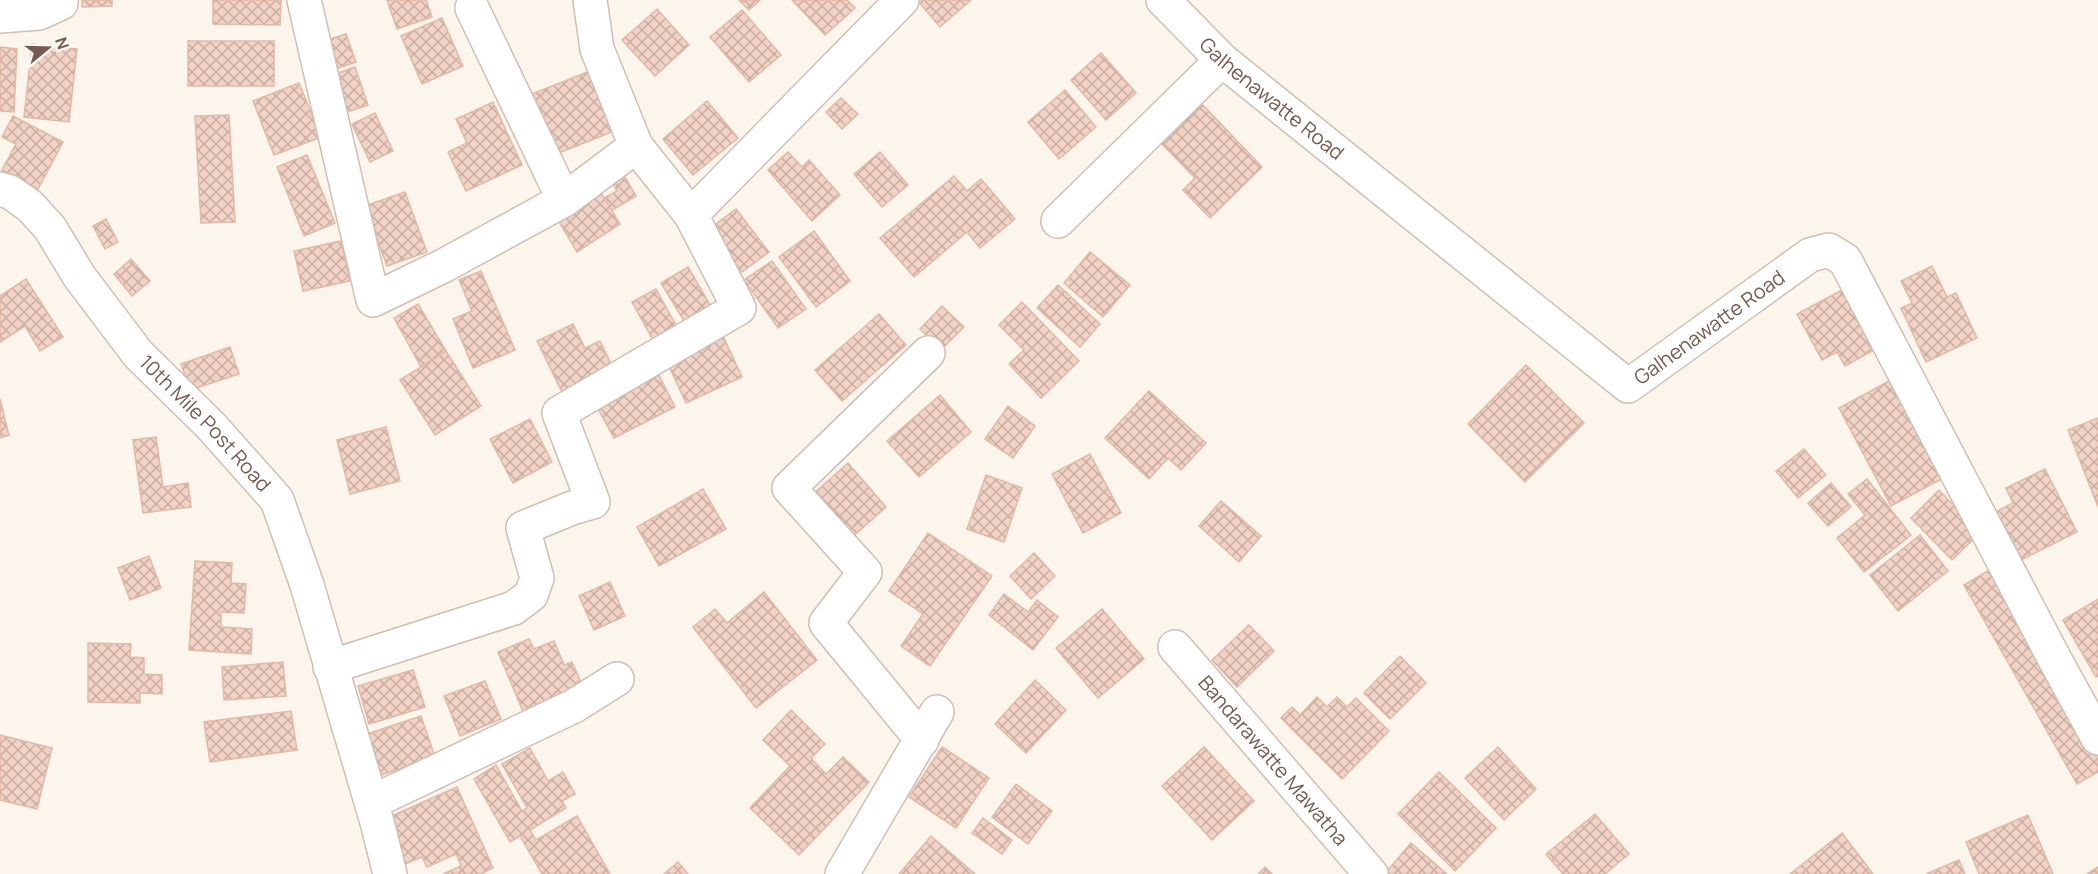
<svg xmlns="http://www.w3.org/2000/svg" width="2098" height="874" viewBox="0 0 2098 874" font-family="Manrope,sans-serif">
	<style>
		.building { fill: url(#building-cross-hatch); stroke: #e3b8a6; stroke-width: 1.5 }
		.lines { fill: none; stroke-linecap: round; stroke-linejoin: round }
		.minor-casing { stroke: #d1beb4; stroke-width: 36 }
		.minor { stroke: #fff; stroke-width: 33 }
		.labels { text-anchor: middle; stroke-width: 6; stroke-linejoin: round; paint-order: stroke }
		.street-label { font-size: 20px; fill: #775a4f; stroke: #fef9f3 }
	</style>
	<defs>
		<pattern id="building-cross-hatch" width="8" height="8" patternUnits="userSpaceOnUse" patternTransform="scale(1.5)"><rect width="8" height="8" fill="#f1d2c5"/><path d="M0 0l8 8M0 8l8-8" fill="none" stroke="#c8ada2"/></pattern>
	</defs>
	<rect width="100%" height="100%" fill="#fcf5ec"/>
	<g class="building">
		<polygon points="82,0 112,0 112,6 82,7"/>
		<polygon points="213,0 281,0 280,25 213,24"/>
		<polygon points="387,0 426,0 432,17 397,29"/>
		<polygon points="739,0 760,0 749,10"/>
		<polygon points="792,0 847,0 855,8 825,35"/>
		<polygon points="917,0 971,0 940,27"/>
		<polygon points="657,9 689,45 655,76 622,40"/>
		<polygon points="742,10 781,55 749,82 710,37"/>
		<polygon points="442,18 463,66 422,84 401,36"/>
		<polygon points="346,34 356,62 332,70 323,41"/>
		<rect x="188" y="41" width="86" height="45"/>
		<polygon points="32,44 77,49 69,122 24,117"/>
		<polygon points="0,47 17,49 14,112 0,111"/>
		<polygon points="1101,53 1136,93 1106,120 1071,80"/>
		<polygon points="355,67 368,105 344,113 330,76"/>
		<polygon points="590,71 614,131 551,156 527,96"/>
		<polygon points="299,83 321,137 274,155 253,101"/>
		<polygon points="1065,90 1096,127 1059,159 1028,122"/>
		<polygon points="841,98 858,114 842,129 826,112"/>
		<polygon points="707,101 738,138 693,175 663,139"/>
		<polygon points="493,102 522,165 466,191 448,152 467,143 456,119"/>
		<polygon points="1200,102 1262,167 1210,218 1183,190 1195,178 1160,142"/>
		<polygon points="375,113 393,151 370,162 352,124"/>
		<polygon points="229,115 235,222 201,223 195,116"/>
		<polygon points="13,116 63,142 38,189 2,170 16,144 2,137"/>
		<polygon points="788,152 802,167 809,160 840,195 812,221 768,170"/>
		<polygon points="880,152 908,185 882,207 854,174"/>
		<polygon points="307,155 335,223 304,236 277,167"/>
		<polygon points="622,172 636,196 611,211 604,198 617,191 610,178"/>
		<polygon points="954,176 967,191 981,179 1015,219 980,248 967,232 914,277 880,238"/>
		<polygon points="405,192 427,252 387,266 365,206"/>
		<polygon points="601,193 620,224 577,252 558,220"/>
		<polygon points="736,209 769,252 742,272 709,229"/>
		<polygon points="106,219 118,242 105,249 93,226"/>
		<polygon points="814,231 850,281 816,307 779,257"/>
		<polygon points="341,241 350,281 303,291 294,251"/>
		<polygon points="1090,252 1130,285 1103,317 1064,283"/>
		<polygon points="131,259 150,281 132,296 114,274"/>
		<polygon points="772,261 806,309 778,328 744,280"/>
		<polygon points="1932,266 1947,297 1956,293 1977,338 1926,362 1901,308 1912,303 1901,281"/>
		<polygon points="688,267 713,310 687,326 661,283"/>
		<polygon points="481,271 515,350 473,368 453,319 472,311 459,280"/>
		<polygon points="26,279 63,337 40,351 25,326 0,342 0,296"/>
		<polygon points="1058,285 1100,324 1080,347 1037,308"/>
		<polygon points="656,289 678,329 654,342 632,302"/>
		<polygon points="1842,290 1874,350 1845,366 1837,352 1822,360 1797,314"/>
		<polygon points="1022,302 1079,361 1041,398 1009,364 1024,350 999,325"/>
		<polygon points="418,304 446,351 421,367 394,318"/>
		<polygon points="942,306 964,327 941,350 920,329"/>
		<polygon points="879,314 906,345 842,401 815,370"/>
		<polygon points="573,324 585,348 600,341 614,370 563,394 537,341"/>
		<polygon points="723,336 742,377 686,403 667,362"/>
		<polygon points="230,347 239,374 190,390 181,364"/>
		<polygon points="446,351 481,406 435,435 400,380"/>
		<polygon points="1526,365 1584,423 1525,482 1468,424"/>
		<polygon points="659,375 675,407 614,438 597,407"/>
		<polygon points="1900,375 1951,474 1891,506 1839,408"/>
		<polygon points="1149,391 1206,443 1181,470 1168,458 1149,479 1105,438"/>
		<polygon points="940,395 971,432 919,477 887,441"/>
		<polygon points="0,399 9,435 0,438"/>
		<polygon points="1008,406 1035,426 1013,458 985,439"/>
		<polygon points="2098,418 2098,507 2068,430"/>
		<polygon points="530,419 552,462 513,483 490,439"/>
		<polygon points="386,427 400,481 350,494 337,440"/>
		<polygon points="156,437 163,487 188,483 191,507 143,513 133,440"/>
		<polygon points="1804,449 1826,475 1798,498 1776,471"/>
		<polygon points="1090,454 1121,513 1083,533 1052,474"/>
		<polygon points="848,463 886,507 850,539 812,495"/>
		<polygon points="2045,469 2077,532 2015,563 1991,514 2013,503 2006,488"/>
		<polygon points="986,475 1022,488 1004,542 967,529"/>
		<polygon points="1867,479 1911,535 1864,572 1837,538 1865,515 1848,494"/>
		<polygon points="1831,483 1851,507 1828,526 1808,503"/>
		<polygon points="703,489 726,529 659,566 637,527"/>
		<polygon points="1939,490 1980,533 1952,560 1911,518"/>
		<polygon points="1221,501 1261,536 1239,562 1199,526"/>
		<polygon points="928,533 992,576 930,666 901,646 923,614 889,591"/>
		<polygon points="1920,535 1948,571 1898,611 1870,575"/>
		<polygon points="1034,553 1055,576 1031,599 1010,576"/>
		<polygon points="149,556 161,588 130,600 118,568"/>
		<polygon points="195,561 232,563 231,583 246,584 244,613 221,612 221,627 252,629 251,654 189,650"/>
		<polygon points="1991,569 2098,756 2098,772 2077,784 1964,585"/>
		<polygon points="610,582 625,616 594,630 579,596"/>
		<polygon points="764,592 817,660 756,708 693,627 715,609 727,623"/>
		<polygon points="1004,594 1028,612 1037,600 1058,617 1033,650 989,615"/>
		<polygon points="2098,599 2098,676 2096,677 2063,620"/>
		<polygon points="1102,609 1144,659 1098,698 1056,648"/>
		<polygon points="1249,625 1274,651 1237,687 1212,660"/>
		<polygon points="529,639 534,649 554,641 564,665 572,662 584,689 524,714 498,652"/>
		<polygon points="88,643 131,644 130,657 144,658 144,674 162,675 162,694 140,693 140,703 88,702"/>
		<polygon points="1400,656 1426,683 1390,719 1364,693"/>
		<polygon points="283,662 286,696 224,700 222,667"/>
		<polygon points="413,670 425,707 369,724 358,686"/>
		<polygon points="1035,680 1066,710 1026,753 995,724"/>
		<polygon points="485,681 501,719 460,736 444,696"/>
		<polygon points="1317,697 1327,707 1337,697 1347,707 1356,698 1389,731 1342,779 1281,718 1292,707 1300,715"/>
		<polygon points="791,710 825,744 811,758 826,774 843,757 869,782 799,855 750,808 790,766 763,740"/>
		<polygon points="291,711 297,750 210,762 204,722"/>
		<polygon points="421,716 435,757 378,776 364,735"/>
		<polygon points="0,735 52,748 37,809 0,800"/>
		<polygon points="942,747 989,778 956,828 909,797"/>
		<polygon points="1204,747 1254,801 1212,840 1162,786"/>
		<polygon points="1498,747 1536,789 1504,820 1465,778"/>
		<polygon points="530,748 548,781 563,772 575,794 562,801 566,808 530,830 536,840 577,816 610,874 542,874 520,836 510,842 474,779 496,765 522,811 527,808 502,764"/>
		<polygon points="1439,772 1496,828 1455,871 1398,814"/>
		<polygon points="1016,784 1052,811 1028,844 992,817"/>
		<polygon points="457,787 493,868 481,874 443,874 461,866 456,854 427,867 422,857 405,864 385,819"/>
		<polygon points="1595,814 1629,854 1605,874 1563,874 1546,854"/>
		<polygon points="2028,815 2053,874 1979,874 1966,842"/>
		<polygon points="983,818 1012,840 1002,854 972,833"/>
		<polygon points="1842,833 1873,874 1790,874"/>
		<polygon points="931,836 975,874 899,874"/>
		<polygon points="1411,843 1447,874 1389,874 1386,872"/>
		<polygon points="1959,860 1965,874 1926,874"/>
		<polygon points="678,862 688,874 664,874"/>
		<polygon points="1265,867 1272,874 1258,874"/>
		<polygon points="2098,867 2098,874 2087,874"/>
	</g>
	<g class="lines">
		<g class="minor-casing">
			<g id="minor">
				<polyline points="304,0 373,300 443,266 564,200 636,146"/>
				<path id="s1" d="M 1163,0 L 1222,60 L 1628,386 L 1810,255 L 1829,250 L 1845,260 L 2053,656 L 2098,738"/>
				<polyline points="472,8 564,200"/>
				<polyline points="0,16 39,13 61,3 61,0"/>
				<path id="s2" d="M 0,189 L 10,192 L 30,206 L 50,228 L 79,276 L 138,354 L 212,427 L 277,500 L 307,585 L 377,822 L 390,874"/>
				<polyline points="691,215 902,0"/>
				<polyline points="1058,221 1222,60"/>
				<path id="s3" d="M 1175,647 L 1371,874"/>
				<polyline points="330,667 514,608 531,595 537,578 523,528 572,508 593,502 559,413 739,308 691,215 636,146 597,49 590,0"/>
				<polyline points="922,740 826,623 865,572 789,488 928,353"/>
				<polyline points="372,802 574,706 617,679"/>
				<polyline points="842,874 937,712"/>
			</g>
		</g>
		<use href="#minor" class="minor"/>
	</g>
	<g class="labels">
		<g class="street-label">
			<text dy="7" stroke="none"><textPath href="#s1" startOffset="147">Galhenawatte Road</textPath></text>
			<text dy="7" stroke="none"><textPath href="#s1" startOffset="705">Galhenawatte Road</textPath></text>
			<text dy="7" stroke="none"><textPath href="#s2" startOffset="315">10th Mile Post Road</textPath></text>
			<text dy="7" stroke="none"><textPath href="#s3" startOffset="150">Bandarawatte Mawatha</textPath></text>
		</g>
	</g>
	<g transform="translate(48 48) rotate(71)" stroke="#fef9f3" stroke-width="4.5" paint-order="stroke">
	<path d="M0-4.5L10 22L0 15L-10 22Z" fill="#775a4f"/>
	<text y="-9" font-size="16" font-weight="bold" text-anchor="middle" fill="#775a4f">N</text>
	</g>
</svg>
